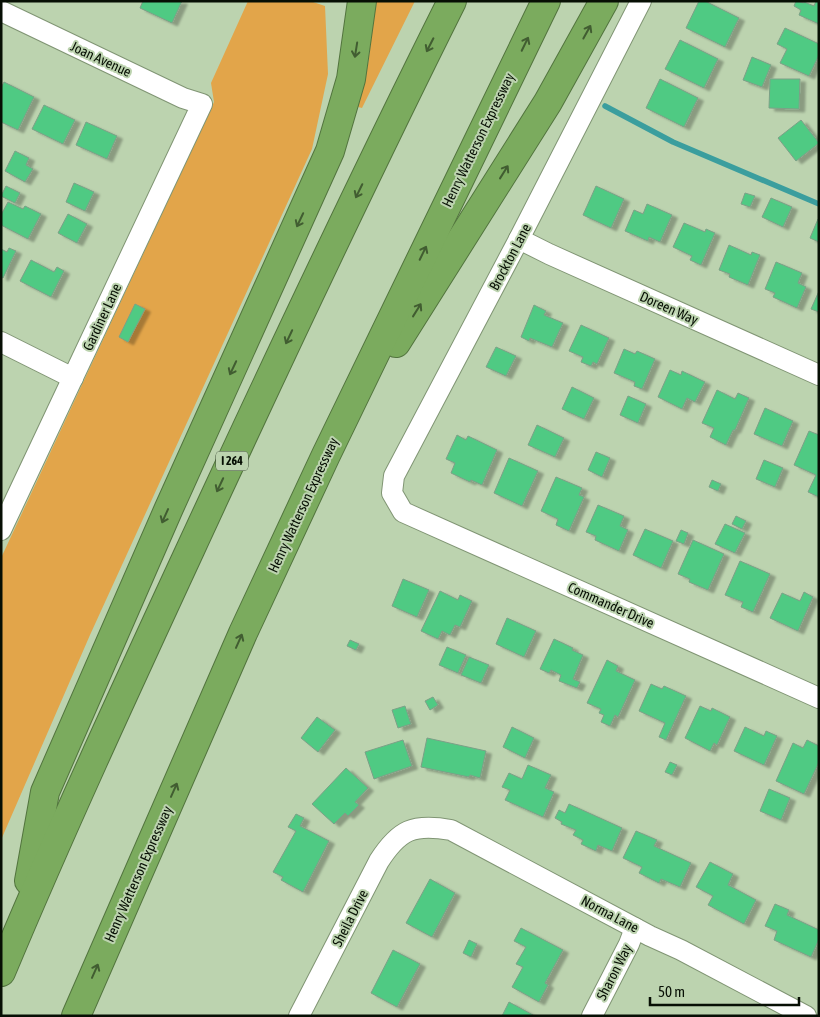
<svg xmlns="http://www.w3.org/2000/svg" width="820" height="1017" viewBox="0 0 820 1017" font-family="'Asap Condensed',sans-serif">
	<style>
		.green { fill: #e2a54a }
		.lines { fill: none; stroke-linecap: round; stroke-linejoin: round }
		.stream { stroke: #3b9e9e; stroke-width: 5.5 }
		.building { fill: #50ca83; stroke: #7ca087; filter: url(#shadow) }
		.minor-casing { stroke: #809574; stroke-width: 22 }
		.motorway-casing { stroke: #52743e; stroke-width: 30 }
		.minor { stroke: #fff; stroke-width: 20 }
		.motorway { stroke: #7bab5e; stroke-width: 28 }
		.oneway { stroke: #415d31 }
		.labels { text-anchor: middle; stroke-width: 4; stroke-linejoin: round; paint-order: stroke }
		.shield { fill: #bcd3af; stroke: #3d4a37; stroke-width: 1 }
		.shield-label { font-size: 12px; font-weight: bold; fill: #070f04 }
		.street-label { font-size: 14px; fill: #070f04; stroke: #bcd3af }
	</style>
	<defs>
		<filter id="shadow"><feDropShadow dx="5.5" dy="3" stdDeviation="1" flood-color="#0004"/></filter>
	</defs>
	<rect width="100%" height="100%" fill="#bcd3af"/>
	<g class="green">
		<polygon points="248,1 310,1 325,6 328,74 312,149 90,635 1,840 1,558 214,102 211,83"/>
		<polygon points="376,1 415,1 362,108 358,107 368,64"/>
	</g>
	<g class="lines">
		<polyline class="stream" points="605,106 673,142 819,204"/>
	</g>
	<g class="building">
		<polygon points="143,1 182,1 172,23 140,8"/>
		<polygon points="699,1 705,1 739,18 725,47 686,28"/>
		<polygon points="796,1 804,3 804,2 814,6 816,1 819,1 819,24 799,15 801,10 794,6"/>
		<polygon points="785,28 819,44 819,55 809,76 780,63 787,49 777,44"/>
		<polygon points="680,40 718,59 704,88 665,69"/>
		<polygon points="752,57 771,65 762,87 743,80"/>
		<polygon points="660,79 698,98 684,127 646,108"/>
		<polygon points="770,79 800,79 799,109 769,108"/>
		<polygon points="4,82 34,97 18,130 1,122 1,88"/>
		<polygon points="44,105 75,120 63,144 32,129"/>
		<polygon points="801,120 819,143 796,161 778,138"/>
		<polygon points="86,122 117,136 107,159 76,145"/>
		<polygon points="15,151 29,158 26,165 33,169 25,182 5,171"/>
		<polygon points="74,183 94,192 85,211 66,202"/>
		<polygon points="6,186 20,193 15,203 1,196"/>
		<polygon points="596,186 624,199 611,228 583,215"/>
		<polygon points="745,193 755,196 750,207 741,204"/>
		<polygon points="771,198 792,207 783,227 762,217"/>
		<polygon points="8,202 23,209 25,206 41,214 28,239 1,225 1,215"/>
		<polygon points="647,204 672,215 660,242 649,237 648,241 625,231 634,210 643,214"/>
		<polygon points="68,214 87,224 77,243 58,233"/>
		<polygon points="818,219 819,219 819,242 810,238"/>
		<polygon points="684,223 705,232 706,229 715,233 701,265 690,260 692,256 673,247"/>
		<polygon points="729,245 751,255 752,252 760,255 748,285 729,277 730,274 719,270"/>
		<polygon points="9,248 16,251 3,278 1,277 1,249 7,252"/>
		<polygon points="31,260 54,272 57,267 64,271 51,297 20,281"/>
		<polygon points="776,262 802,273 798,283 806,287 797,308 773,297 775,293 765,289"/>
		<polygon points="819,291 819,312 811,309"/>
		<polygon points="135,304 145,309 128,342 119,337"/>
		<polygon points="534,305 546,311 544,315 563,323 552,347 530,338 529,341 521,337"/>
		<polygon points="581,325 609,338 597,364 593,362 591,366 581,362 583,357 569,351"/>
		<polygon points="496,347 516,356 506,376 486,367"/>
		<polygon points="624,349 635,354 637,351 655,359 642,389 634,386 635,382 614,373"/>
		<polygon points="670,370 681,375 682,371 705,382 695,402 687,398 682,409 658,397"/>
		<polygon points="572,387 594,398 584,419 562,409"/>
		<polygon points="717,390 735,399 738,393 749,398 735,430 733,430 726,445 710,437 714,428 702,423"/>
		<polygon points="628,396 646,404 638,423 620,415"/>
		<polygon points="765,408 793,421 782,446 754,434"/>
		<polygon points="537,425 564,438 555,457 528,445"/>
		<polygon points="809,431 819,435 819,497 808,492 816,475 794,465"/>
		<polygon points="457,435 466,440 468,436 497,450 482,485 471,480 470,482 451,473 455,463 446,459"/>
		<polygon points="596,452 610,458 602,477 588,470"/>
		<polygon points="509,458 538,471 522,506 494,493"/>
		<polygon points="764,460 783,468 775,487 756,479"/>
		<polygon points="556,477 582,488 579,495 584,497 569,531 556,525 558,519 541,511"/>
		<polygon points="712,480 721,484 718,491 709,487"/>
		<polygon points="598,505 624,516 620,526 628,530 619,551 595,540 596,536 586,532"/>
		<polygon points="736,516 746,521 742,529 732,524"/>
		<polygon points="725,524 745,533 735,553 715,544"/>
		<polygon points="645,529 673,541 661,568 633,555"/>
		<polygon points="681,530 688,533 684,544 676,541"/>
		<polygon points="693,540 724,554 708,590 689,582 690,579 678,574"/>
		<polygon points="740,561 770,574 753,612 741,607 743,602 725,595"/>
		<polygon points="403,579 429,590 417,617 392,606"/>
		<polygon points="440,591 458,600 460,595 472,601 460,627 455,625 450,635 442,631 438,639 421,631"/>
		<polygon points="804,592 813,597 798,631 770,618 782,593 800,601"/>
		<polygon points="507,618 536,631 524,657 496,644"/>
		<polygon points="554,639 573,648 572,650 583,655 573,679 580,682 577,688 559,681 561,675 551,670 549,673 540,669"/>
		<polygon points="350,640 359,644 356,650 347,646"/>
		<polygon points="447,647 466,655 458,673 439,665"/>
		<polygon points="469,657 489,665 481,683 461,675"/>
		<polygon points="607,660 618,666 616,671 635,680 618,717 615,715 610,726 601,722 604,715 599,713 601,709 587,703"/>
		<polygon points="651,684 662,689 664,686 686,696 666,740 659,737 665,723 639,711"/>
		<polygon points="433,697 438,705 430,710 425,701"/>
		<polygon points="405,706 411,724 398,728 392,710"/>
		<polygon points="700,706 711,711 712,708 730,717 717,745 714,743 710,751 685,738"/>
		<polygon points="317,717 335,730 318,752 301,738"/>
		<polygon points="512,727 534,738 525,758 503,747"/>
		<polygon points="745,727 764,736 766,731 777,736 764,765 734,751"/>
		<polygon points="427,738 486,751 480,778 470,775 469,777 421,767"/>
		<polygon points="403,740 412,766 374,779 365,752"/>
		<polygon points="807,740 819,746 819,762 804,794 776,781 793,743 803,748"/>
		<polygon points="670,762 677,765 672,775 665,772"/>
		<polygon points="528,765 551,775 545,788 554,792 543,817 505,800 510,790 502,787 509,773 522,779"/>
		<polygon points="346,768 368,788 355,802 359,805 348,816 345,813 334,824 312,804"/>
		<polygon points="769,789 790,798 781,820 760,811"/>
		<polygon points="569,804 622,828 612,851 598,845 596,851 581,844 583,840 573,835 576,830 561,824 562,822 555,818 559,810 565,813"/>
		<polygon points="296,814 304,818 300,826 329,841 303,892 281,880 283,877 273,872 296,831 288,827"/>
		<polygon points="636,831 657,840 654,846 691,863 680,887 661,879 659,883 639,873 642,867 623,858"/>
		<polygon points="710,862 733,874 728,885 756,900 744,924 708,905 713,896 696,887"/>
		<polygon points="430,879 455,893 432,937 406,923"/>
		<polygon points="775,904 789,910 787,915 819,930 819,939 811,957 774,940 777,931 765,926"/>
		<polygon points="521,928 563,950 545,983 548,985 539,1002 512,987 523,967 516,964 526,947 514,941"/>
		<polygon points="469,940 477,944 471,957 463,953"/>
		<polygon points="393,950 420,964 397,1007 371,993"/>
		<polygon points="509,1002 533,1015 533,1016 502,1016"/>
	</g>
	<g class="lines">
		<g class="minor-casing">
			<g id="minor">
				<polyline points="641,1 519,239 394,476 392,493 403,512 819,698"/>
				<polyline points="1,11 183,98 202,104 1,530"/>
				<polyline points="519,239 549,254 819,375"/>
				<polyline points="1,342 73,378"/>
				<path d="M 299,1016 L 379,861 C 399,830 413,823 451,830 L 650,936 L 681,950 L 806,1016"/>
				<polyline points="592,1016 629,944 635,928"/>
			</g>
		</g>
		<g class="motorway-casing">
			<g id="motorway">
				<polyline points="396,343 548,102 604,1"/>
				<polyline points="29,881 45,792 169,508 330,151 351,79 362,1"/>
				<path d="M 1,972 C 68,812 142,654 215,496 C 292,330 370,165 452,1"/>
				<polyline points="76,1016 243,633 326,455 546,1"/>
			</g>
		</g>
		<use href="#minor" class="minor"/>
		<use href="#motorway" class="motorway"/>
	</g>
	<defs><path id="oneway-shaft" d="M-6 0H5M1.5-3L5.5 0L1.5 3" fill="none" stroke-width="1.6" stroke-linecap="round" stroke-linejoin="round" transform="scale(1.25)"/></defs>
	<g class="oneway">
		<use href="#oneway-shaft" transform="translate(587 32) rotate(-61)"/>
		<use href="#oneway-shaft" transform="translate(525 44) rotate(-64)"/>
		<use href="#oneway-shaft" transform="translate(430 45) rotate(117)"/>
		<use href="#oneway-shaft" transform="translate(356 50) rotate(99)"/>
		<use href="#oneway-shaft" transform="translate(504 172) rotate(-58)"/>
		<use href="#oneway-shaft" transform="translate(359 191) rotate(116)"/>
		<use href="#oneway-shaft" transform="translate(300 220) rotate(115)"/>
		<use href="#oneway-shaft" transform="translate(423 253) rotate(-64)"/>
		<use href="#oneway-shaft" transform="translate(417 310) rotate(-58)"/>
		<use href="#oneway-shaft" transform="translate(289 337) rotate(115)"/>
		<use href="#oneway-shaft" transform="translate(233 368) rotate(115)"/>
		<use href="#oneway-shaft" transform="translate(220 485) rotate(115)"/>
		<use href="#oneway-shaft" transform="translate(165 516) rotate(114)"/>
		<use href="#oneway-shaft" transform="translate(239 641) rotate(-66)"/>
		<use href="#oneway-shaft" transform="translate(174 790) rotate(-66)"/>
		<use href="#oneway-shaft" transform="translate(95 971) rotate(-66)"/>
	</g>
	<g class="labels">
		<rect class="shield" x="216" y="451.5" width="32" height="19" rx="4"/>
		<g class="shield-label">
			<text x="232" y="465">I 264</text>
		</g>
		<g class="street-label">
			<text transform="translate(101 59) rotate(25)" y="5">Joan Avenue</text>
			<text transform="translate(478 140) rotate(-64)" y="5">Henry Watterson Expressway</text>
			<text transform="translate(510 257) rotate(-62)" y="5">Brockton Lane</text>
			<text transform="translate(669 308) rotate(24)" y="5">Doreen Way</text>
			<text transform="translate(102 317) rotate(-65)" y="5">Gardiner Lane</text>
			<text transform="translate(303 505) rotate(-65)" y="5">Henry Watterson Expressway</text>
			<text transform="translate(611 605) rotate(24)" y="5">Commander Drive</text>
			<text transform="translate(138 874) rotate(-66)" y="5">Henry Watterson Expressway</text>
			<text transform="translate(610 914) rotate(28)" y="5">Norma Lane</text>
			<text transform="translate(350 918) rotate(-63)" y="5">Sheila Drive</text>
			<text transform="translate(614 972) rotate(-63)" y="5">Sharon Way</text>
		</g>
	</g>
	<rect width="820" height="1017" fill="none" stroke="#070f04" stroke-width="5"/>
	<path d="M650 997v8h149v-8" fill="none" stroke="#070f04" stroke-width="2.5"/>
	<text x="658" y="997" font-size="15" fill="#070f04" stroke="#bcd3af" stroke-width="4" paint-order="stroke">50 m</text>
</svg>
